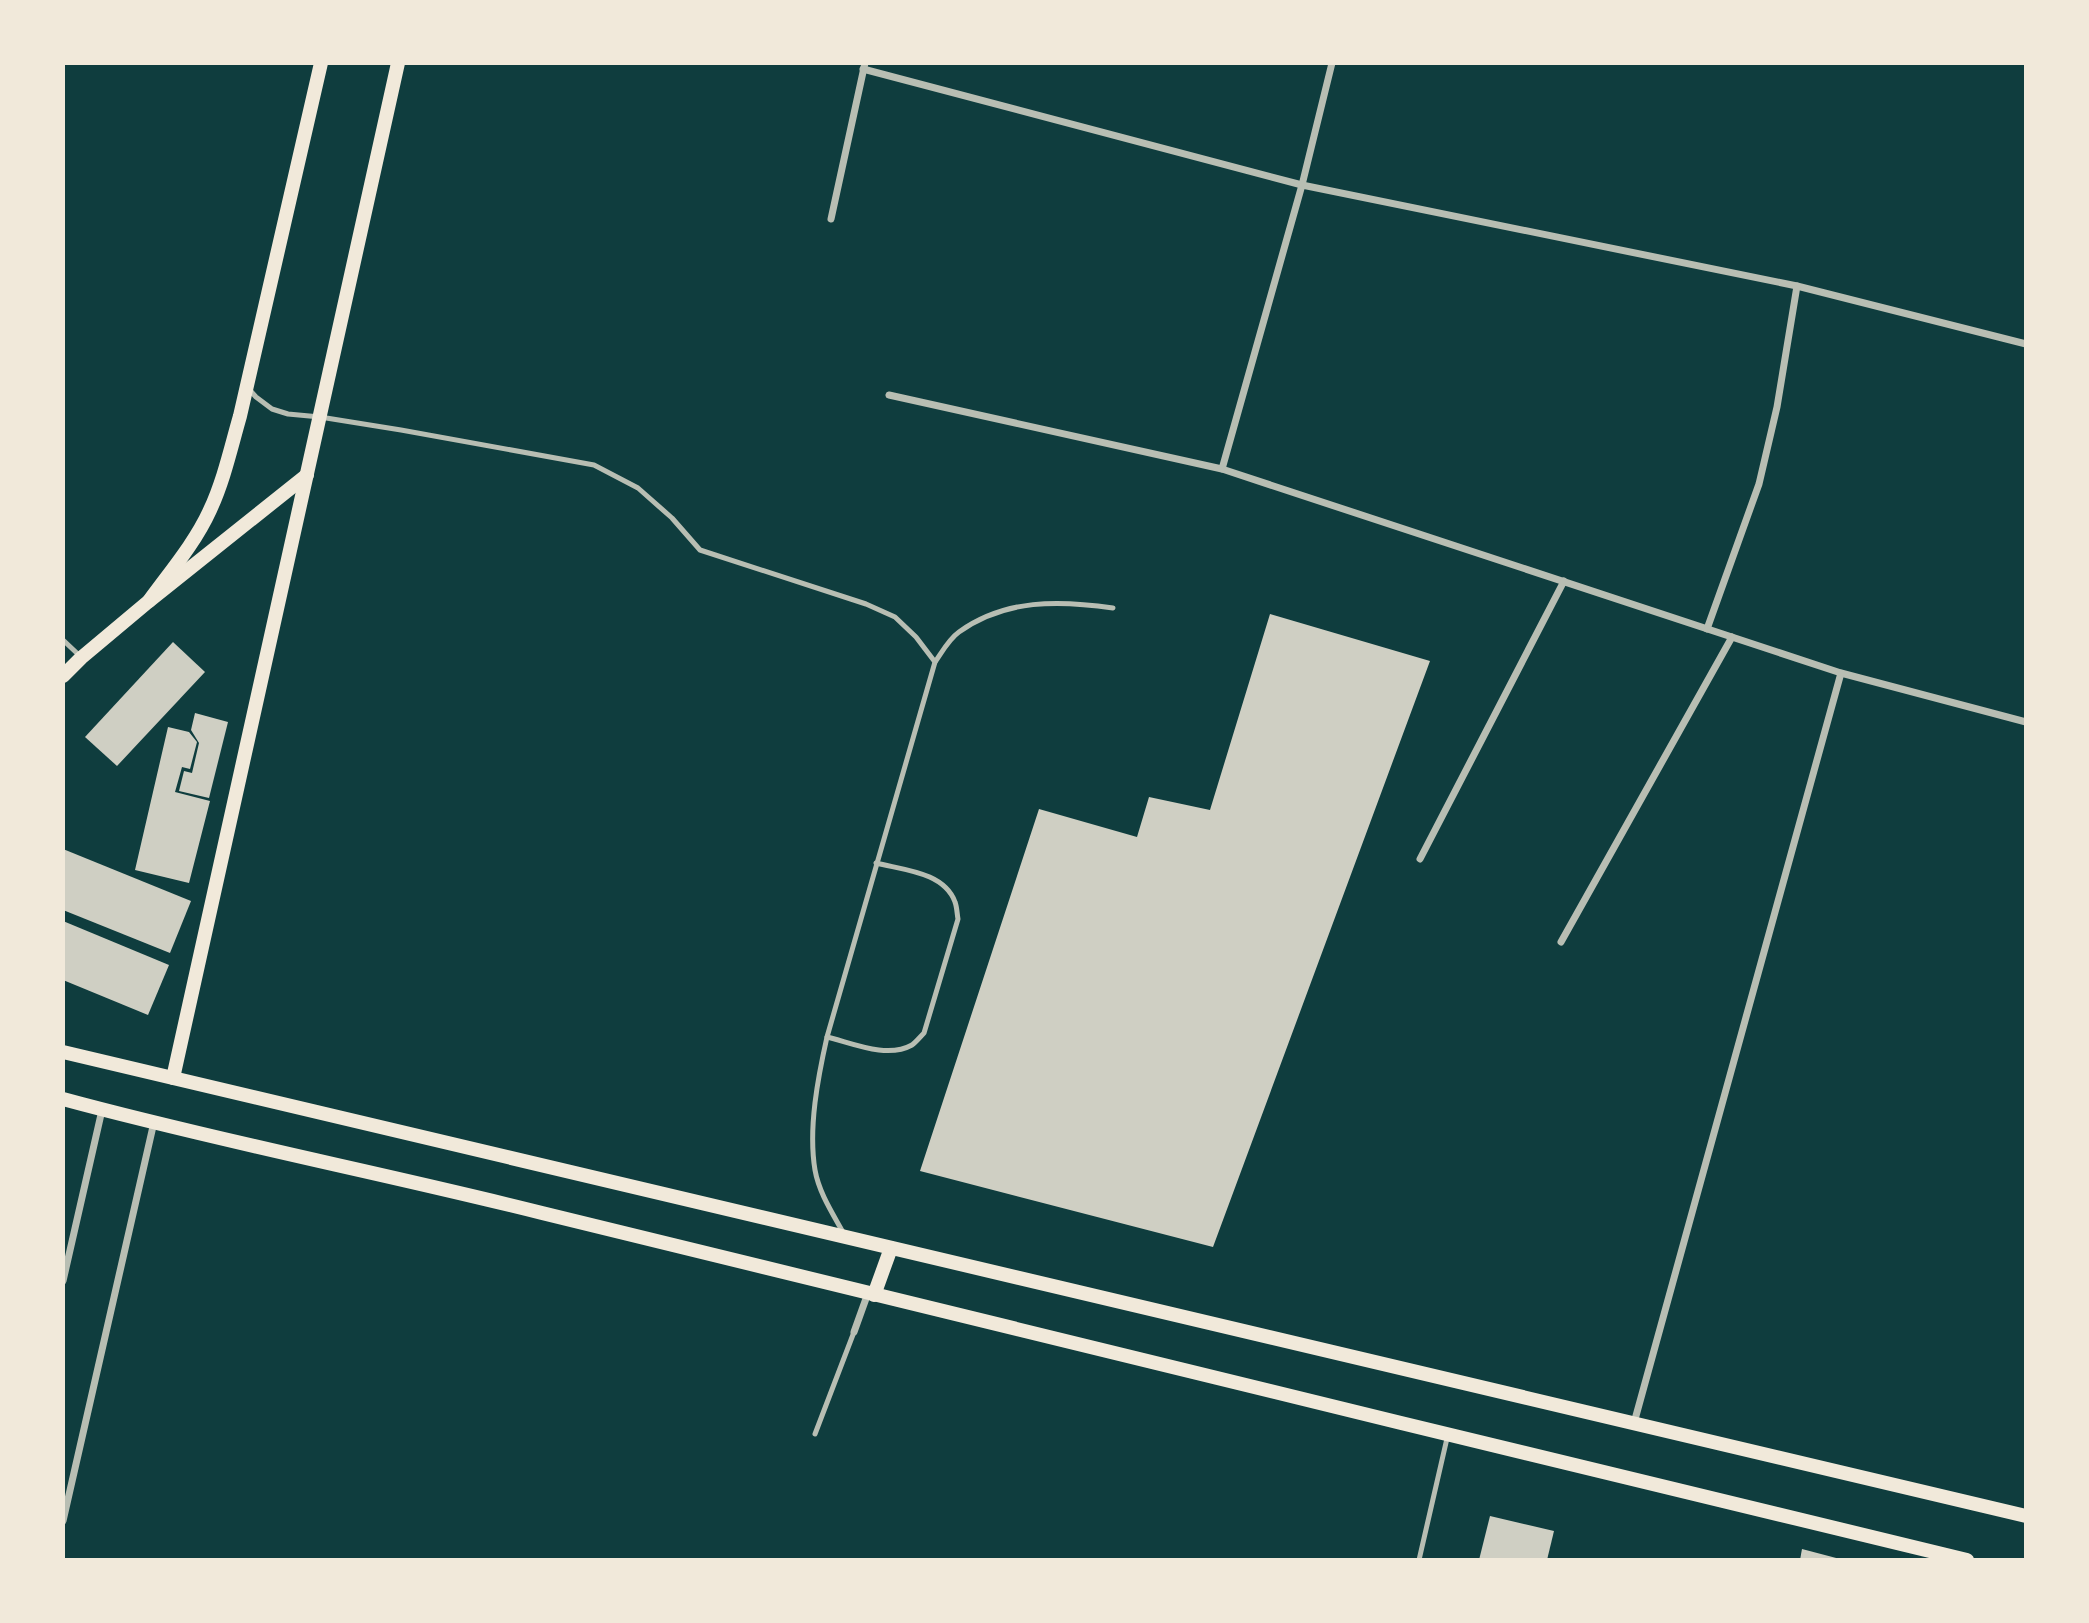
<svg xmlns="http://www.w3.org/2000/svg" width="2089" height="1623" viewBox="0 0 2089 1623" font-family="Inter,sans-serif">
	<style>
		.building { fill: #cfcfc3 }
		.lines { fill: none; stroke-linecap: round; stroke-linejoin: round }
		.service { stroke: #b8beb3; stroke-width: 5 }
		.minor { stroke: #b8beb3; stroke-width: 7 }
		.secondary { stroke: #f1e9da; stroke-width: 14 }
	</style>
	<rect width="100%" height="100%" fill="#0f3d3e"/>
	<g class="building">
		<polygon points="1270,614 1430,661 1213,1247 920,1171 1039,809 1137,837 1149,797 1210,810"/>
		<polygon points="173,642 205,672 117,766 85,737"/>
		<polygon points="195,713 228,722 209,798 179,791 184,771 192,773 199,743 191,730"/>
		<polygon points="168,727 189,732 197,742 190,769 182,767 175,792 210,801 189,883 135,870"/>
		<polygon points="63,849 191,901 170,953 63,910"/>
		<polygon points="63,921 169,965 148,1015 63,980"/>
		<polygon points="1490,1516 1554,1531 1547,1560 1479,1560"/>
		<polygon points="1802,1549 1840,1559 1840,1560 1800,1560"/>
	</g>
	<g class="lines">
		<g class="service">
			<polyline points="248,388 256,397 272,409 288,414 320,417 401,430 594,465 638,488 672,518 700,550 866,604 895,617 916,637 935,662"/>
			<polyline points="63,640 81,657"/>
			<path d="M 827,1037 C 852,1043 887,1059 912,1045 C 916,1042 920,1037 924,1033 L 958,919 C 957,914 957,907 955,902 C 944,872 903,870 876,863"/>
			<path d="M 844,1234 C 833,1214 819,1193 815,1170 C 808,1128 818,1077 827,1037 L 935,662 C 942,652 949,639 959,632 C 1005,599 1059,600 1113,608"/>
			<polyline points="815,1434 854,1332"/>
			<polyline points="1419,1560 1448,1434"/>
		</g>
		<g class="minor">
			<polyline points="863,69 1302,185 1797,286 2026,344"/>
			<polyline points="831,219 865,63"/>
			<polyline points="889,395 1222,469 1841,673 2026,722"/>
			<polyline points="1222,469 1302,185 1332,63"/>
			<polyline points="1707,629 1759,484 1777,407 1797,286"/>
			<polyline points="1420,859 1564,581"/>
			<polyline points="1561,942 1732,637"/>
			<polyline points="63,1281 102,1110"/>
			<polyline points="854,1332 868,1293"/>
			<polyline points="1634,1423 1841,673"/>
			<polyline points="63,1521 154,1122"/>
		</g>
		<g class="secondary">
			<path d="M 149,601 C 170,572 195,543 210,510 C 224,480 231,447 240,416 L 321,63"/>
			<polyline points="63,676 81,658 149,601 307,475"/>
			<polyline points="63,1052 2026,1516"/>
			<polyline points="173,1078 398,63"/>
			<path d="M 63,1099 C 221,1142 383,1173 542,1213 C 1016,1330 1492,1445 1967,1560"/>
			<polyline points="874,1295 891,1248"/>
		</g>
	</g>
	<rect width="2089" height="1623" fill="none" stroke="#f1e9da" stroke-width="130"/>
</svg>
